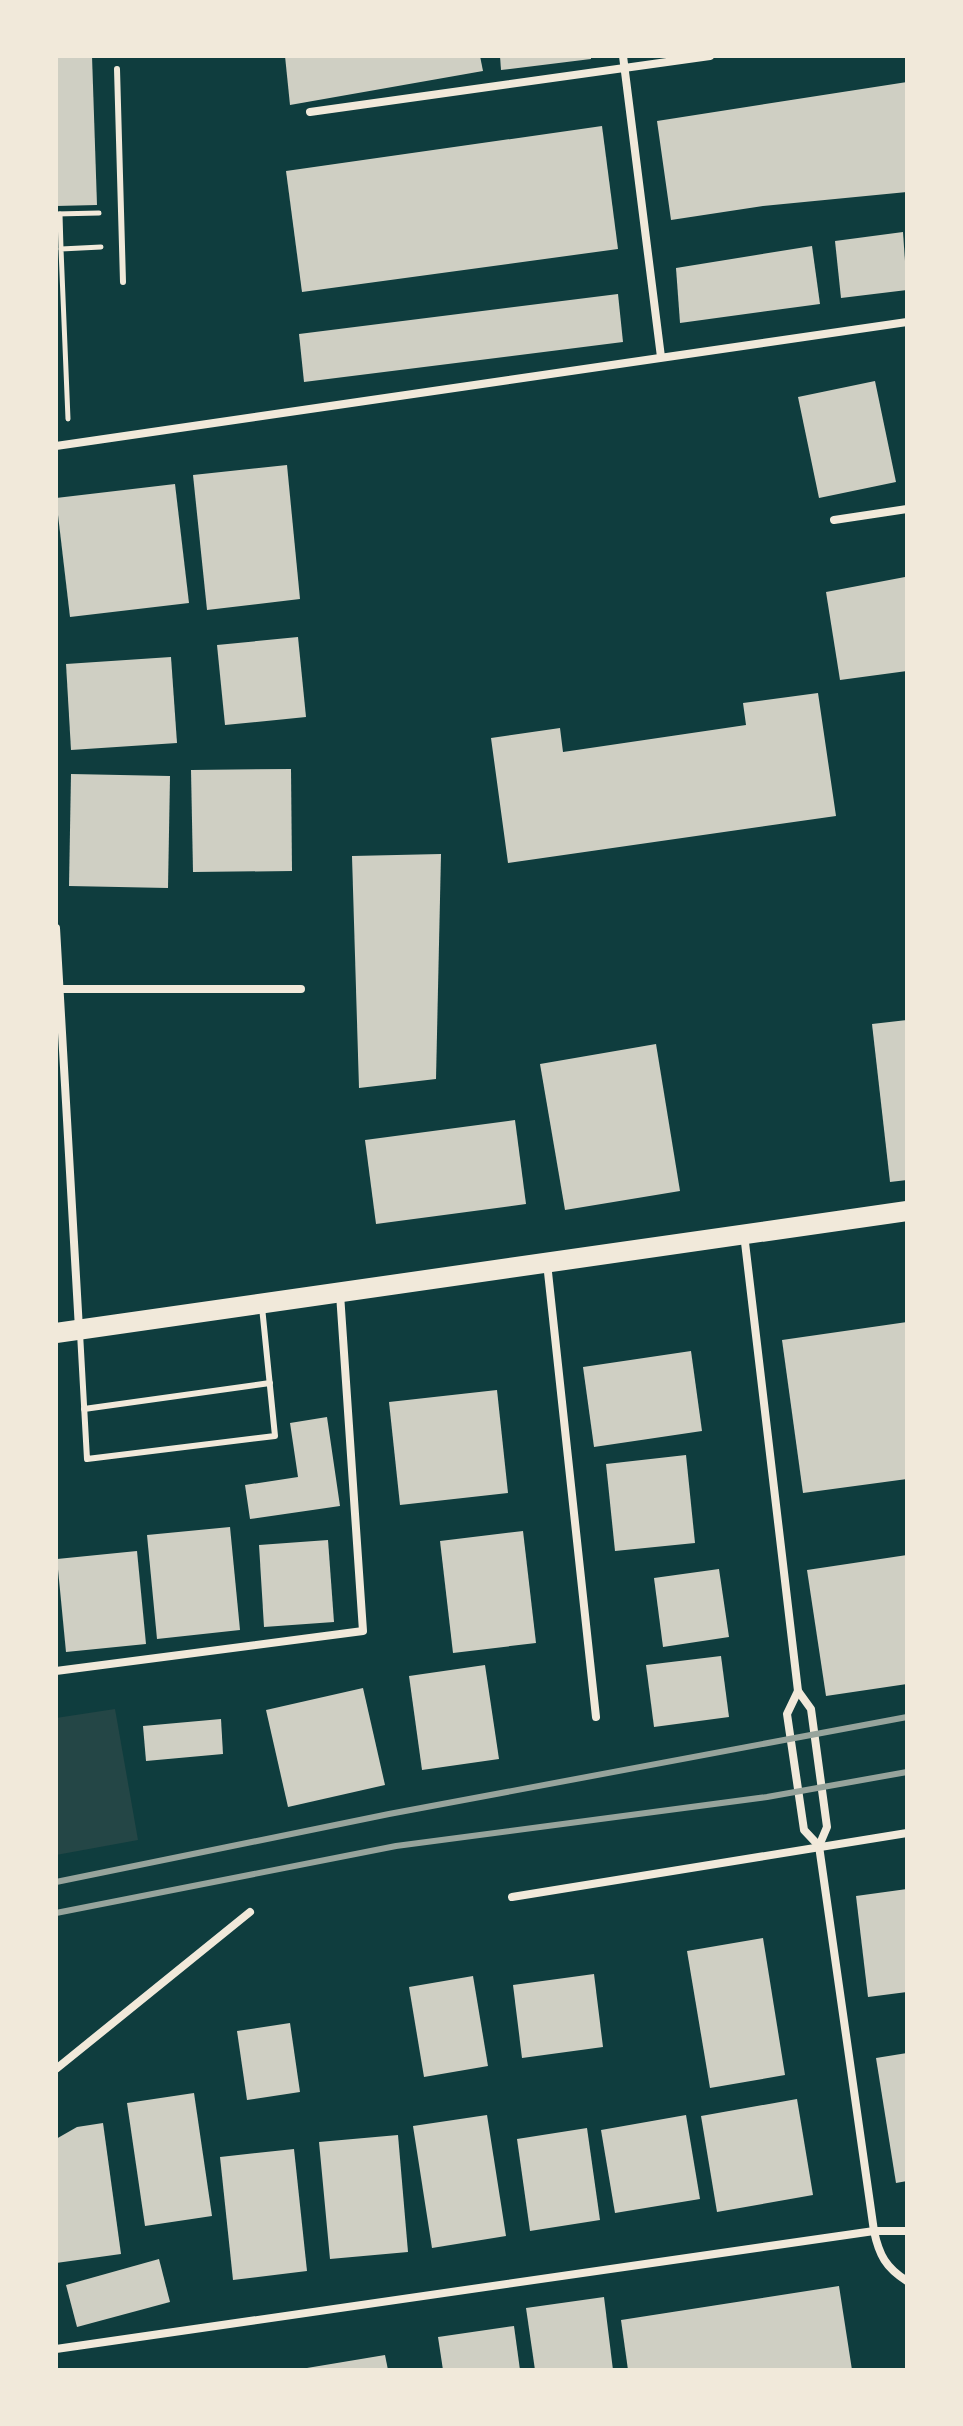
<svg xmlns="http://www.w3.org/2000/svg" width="963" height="2426" viewBox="0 0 963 2426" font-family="'Golos Text',sans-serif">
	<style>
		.green { fill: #244646 }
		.building { fill: #cfcfc3 }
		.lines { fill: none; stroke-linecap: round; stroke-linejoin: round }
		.path { stroke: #f1e9da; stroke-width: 5 }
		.service { stroke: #f1e9da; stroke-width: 6 }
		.minor { stroke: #f1e9da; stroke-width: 8 }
		.primary { stroke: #f1e9da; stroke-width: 20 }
		.rail { stroke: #97a49c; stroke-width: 6 }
	</style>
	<rect width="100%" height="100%" fill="#0f3d3e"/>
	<polygon class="green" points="115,1709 138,1840 56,1855 56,1718"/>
	<g class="building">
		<polygon points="56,56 92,56 97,205 56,206"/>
		<polygon points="285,56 480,56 483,71 290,105"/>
		<polygon points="500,56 591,56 591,59 501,70"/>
		<polygon points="907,82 907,192 763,206 671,220 657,121"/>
		<polygon points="602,126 618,249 302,292 286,171"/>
		<polygon points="903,232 907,290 841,298 835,241"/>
		<polygon points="812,246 820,304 680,323 676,268"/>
		<polygon points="618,294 623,342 304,382 299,334"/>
		<polygon points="875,381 896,482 819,498 798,397"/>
		<polygon points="287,465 300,599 207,610 193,475"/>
		<polygon points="175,484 189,603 70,617 56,498"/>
		<polygon points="905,577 907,589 907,671 840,680 826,592"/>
		<polygon points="298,637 306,717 225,725 217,645"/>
		<polygon points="171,657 177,743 71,750 66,664"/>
		<polygon points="818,693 836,816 508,863 491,738 560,728 563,752 746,725 743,703"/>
		<polygon points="291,769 292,871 193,872 191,770"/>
		<polygon points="71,774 170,776 168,888 69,886"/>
		<polygon points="441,854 436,1079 359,1088 352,856"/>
		<polygon points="907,1020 907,1180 890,1182 872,1024"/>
		<polygon points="656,1044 680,1191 565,1210 540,1064"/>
		<polygon points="515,1120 526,1204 376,1224 365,1140"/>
		<polygon points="907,1322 907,1479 803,1493 782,1340"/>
		<polygon points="691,1351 702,1431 594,1447 583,1367"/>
		<polygon points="497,1390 508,1493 400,1505 389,1402"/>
		<polygon points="327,1417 340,1506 250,1519 245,1485 298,1477 290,1423"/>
		<polygon points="686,1455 695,1543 615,1551 606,1464"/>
		<polygon points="230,1527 240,1630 157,1639 147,1535"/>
		<polygon points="523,1531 536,1643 453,1653 440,1541"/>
		<polygon points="328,1540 334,1622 264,1627 259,1545"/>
		<polygon points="137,1551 146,1644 66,1652 57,1559"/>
		<polygon points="907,1555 907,1684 826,1696 807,1570"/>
		<polygon points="719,1569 729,1637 663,1647 654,1578"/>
		<polygon points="721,1656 729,1717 654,1727 646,1665"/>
		<polygon points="485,1665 499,1759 422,1770 409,1676"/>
		<polygon points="363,1688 385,1785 288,1807 266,1710"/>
		<polygon points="221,1719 223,1754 146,1761 143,1726"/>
		<polygon points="907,1889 907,1992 868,1997 856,1896"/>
		<polygon points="763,1938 785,2075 710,2088 687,1951"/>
		<polygon points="594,1974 603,2047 522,2058 513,1985"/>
		<polygon points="473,1976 488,2066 424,2077 409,1987"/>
		<polygon points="290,2023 300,2092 247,2100 237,2031"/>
		<polygon points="907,2053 907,2181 896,2183 876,2058"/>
		<polygon points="194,2093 212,2216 145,2226 127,2103"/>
		<polygon points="797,2099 813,2195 717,2212 701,2116"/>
		<polygon points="487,2115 506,2236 432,2248 413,2126"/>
		<polygon points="686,2115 700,2199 615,2213 601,2130"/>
		<polygon points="103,2123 121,2254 56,2263 56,2139 77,2127"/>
		<polygon points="587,2128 600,2220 530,2231 517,2139"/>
		<polygon points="398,2135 408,2252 330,2259 319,2142"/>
		<polygon points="294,2149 307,2271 233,2280 220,2157"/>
		<polygon points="159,2259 170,2302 77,2327 66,2285"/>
		<polygon points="839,2286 852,2370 628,2370 621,2320"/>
		<polygon points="604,2297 613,2370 535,2370 526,2308"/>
		<polygon points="514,2326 520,2370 443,2370 438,2337"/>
		<polygon points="385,2355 388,2370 308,2370 307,2368"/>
	</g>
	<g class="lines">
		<g class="path">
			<polyline points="56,214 99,213"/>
			<polyline points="60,214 61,249"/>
			<polyline points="68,419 61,249 101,247"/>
		</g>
		<g class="service">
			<polyline points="117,69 123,282"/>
			<polyline points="80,1333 87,1459 275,1436 262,1307"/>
			<polyline points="84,1409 270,1383"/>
		</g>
		<g class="minor">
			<polyline points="623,56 661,357"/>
			<polyline points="310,112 710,56"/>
			<polyline points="56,446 907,322"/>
			<polyline points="834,520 907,509"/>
			<polyline points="56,928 79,1329"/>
			<polyline points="60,989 301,989"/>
			<path d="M 744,1234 L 798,1691 L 811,1709 L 827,1827 L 819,1846 L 874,2231 C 879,2255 886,2268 907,2281"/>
			<polyline points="547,1263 596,1717"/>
			<polyline points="56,1671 363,1631 340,1294"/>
			<polyline points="798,1691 787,1714 804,1830 819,1846"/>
			<polyline points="512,1897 907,1833"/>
			<polyline points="56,2069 250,1912"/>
			<polyline points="56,2349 874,2231 907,2231"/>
		</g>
		<polyline class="primary" points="56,1333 907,1211"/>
		<g class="rail">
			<polyline points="56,1882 389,1814 907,1717"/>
			<polyline points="56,1913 396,1846 767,1797 907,1772"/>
		</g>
	</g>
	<rect width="963" height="2426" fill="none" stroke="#f1e9da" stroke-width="116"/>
</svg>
